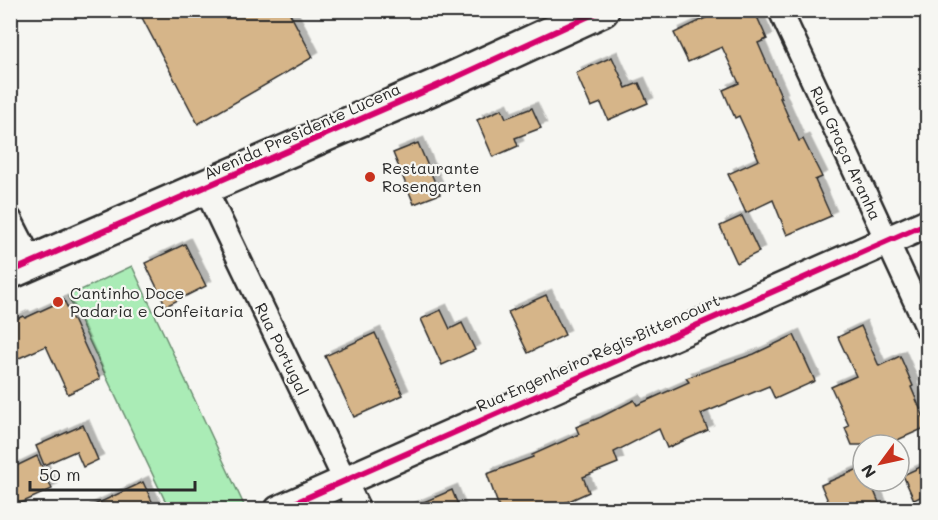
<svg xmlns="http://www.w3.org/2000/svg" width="938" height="520" viewBox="0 0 938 520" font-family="Mali,sans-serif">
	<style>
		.green { fill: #aaecb6; stroke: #6a8c70; stroke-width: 1.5 }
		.building { fill: #d6b589; stroke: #2b2b2b; stroke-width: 1.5; filter: url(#shadow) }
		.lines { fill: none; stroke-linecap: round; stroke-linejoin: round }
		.minor-casing { stroke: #2b2b2b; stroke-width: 27 }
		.tertiary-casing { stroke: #2b2b2b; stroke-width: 33 }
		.secondary-casing { stroke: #2b2b2b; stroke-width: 38 }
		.minor { stroke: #f6f6f2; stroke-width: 22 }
		.tertiary { stroke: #f6f6f2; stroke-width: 28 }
		.secondary { stroke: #f6f6f2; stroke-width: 33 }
		.cycleway-casing { stroke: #f6f6f2; stroke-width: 10 }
		.cycleway { stroke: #d6006c; stroke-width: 6 }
		.poi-dot { fill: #c8321e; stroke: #f6f6f2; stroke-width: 2 }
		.labels { text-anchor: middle; stroke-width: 4.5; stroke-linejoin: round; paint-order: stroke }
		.street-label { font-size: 16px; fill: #2b2b2b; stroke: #f6f6f2 }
		.poi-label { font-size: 16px; fill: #2b2b2b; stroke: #f6f6f2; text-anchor: start }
	</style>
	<defs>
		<filter id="shadow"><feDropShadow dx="5.5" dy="-5.5" stdDeviation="0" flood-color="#0004"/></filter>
	</defs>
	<rect width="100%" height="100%" fill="#f6f6f2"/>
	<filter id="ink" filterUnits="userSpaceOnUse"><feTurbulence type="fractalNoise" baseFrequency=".0167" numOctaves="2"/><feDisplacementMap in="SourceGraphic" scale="12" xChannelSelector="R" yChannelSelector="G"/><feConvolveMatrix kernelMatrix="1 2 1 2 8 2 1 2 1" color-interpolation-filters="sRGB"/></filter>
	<g filter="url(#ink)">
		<polygon class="green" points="132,266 244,505 233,509 169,509 68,296"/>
		<g class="building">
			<polygon points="138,10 288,10 313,57 198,124"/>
			<polygon points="705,10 754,10 767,39 758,43 782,98 780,98 799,141 803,139 822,177 815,180 831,216 787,235 773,200 746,213 728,174 759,160 739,116 735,118 723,90 739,83 722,47 688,62 674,33 708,17"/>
			<polygon points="612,57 626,88 639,83 648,103 608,120 601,103 591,107 576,73"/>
			<polygon points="532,108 541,128 515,138 518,146 493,157 477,120 502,109 506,118"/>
			<polygon points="418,143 440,194 414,204 393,153"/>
			<polygon points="742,216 759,252 737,263 720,226"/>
			<polygon points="185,244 206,286 166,306 145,263"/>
			<polygon points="546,295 565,335 528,353 508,312"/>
			<polygon points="64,300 100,379 68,394 46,346 10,362 10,322 23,316 25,318"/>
			<polygon points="441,310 450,329 462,323 475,350 442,365 421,319"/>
			<polygon points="861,326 879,366 900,356 913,386 911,387 927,425 927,427 886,445 852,445 845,428 849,426 831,387 856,376 838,337"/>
			<polygon points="375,333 403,395 354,417 325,356"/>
			<polygon points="794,335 815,381 775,399 769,386 701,414 708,430 667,448 659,429 614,452 618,463 583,477 589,492 549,510 500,510 487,474 533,457 532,455 579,434 576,427 601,417 634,400 637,405 689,382 686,378 754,354"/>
			<polygon points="83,425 98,460 83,467 76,451 44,465 36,446"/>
			<polygon points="37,456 52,489 10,508 10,469"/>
			<polygon points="927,464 927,494 914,500 903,475"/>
			<polygon points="863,467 863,481 870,481 882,510 832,510 821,485"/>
			<polygon points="143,482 156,510 84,510"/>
			<polygon points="452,490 460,510 405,510"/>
		</g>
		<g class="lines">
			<g class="minor-casing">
				<g id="minor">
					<polyline points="780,10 928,329"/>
					<polyline points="205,188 359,510"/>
					<polyline points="10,219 32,262"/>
				</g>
			</g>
			<g class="tertiary-casing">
				<polyline id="tertiary" points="279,510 928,223"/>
			</g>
			<g class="secondary-casing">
				<polyline id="secondary" points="10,272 441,84 602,10"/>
			</g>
			<use href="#minor" class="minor"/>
			<use href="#tertiary" class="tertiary"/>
			<use href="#secondary" class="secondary"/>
			<g class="cycleway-casing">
				<g id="cycleway">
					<polyline points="10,272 441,84 602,10"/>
					<polyline points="279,510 928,223"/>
				</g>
			</g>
			<use href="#cycleway" class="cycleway"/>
		</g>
	</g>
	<g class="poi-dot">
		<circle cx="370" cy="177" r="6"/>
		<circle cx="58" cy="302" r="6"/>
	</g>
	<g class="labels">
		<g class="street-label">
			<text transform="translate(302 131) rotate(-24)" y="6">Avenida Presidente Lucena</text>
			<text transform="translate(846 153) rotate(65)" y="6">Rua Graça Aranha</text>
			<text transform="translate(282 349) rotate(64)" y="6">Rua Portugal</text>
			<text transform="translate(598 353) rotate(-24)" y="6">Rua Engenheiro Régis Bittencourt</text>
		</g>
		<g class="poi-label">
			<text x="382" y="174">Restaurante<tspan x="382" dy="18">Rosengarten</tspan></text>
			<text x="70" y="299">Cantinho Doce<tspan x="70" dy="18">Padaria e Confeitaria</tspan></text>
		</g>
	</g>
	<rect width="938" height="520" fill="none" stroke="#f6f6f2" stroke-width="36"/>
	<rect x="18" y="18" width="902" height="484" fill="none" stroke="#2b2b2b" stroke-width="2" filter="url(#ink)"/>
	<g transform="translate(881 463) rotate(237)"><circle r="28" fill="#f6f6f2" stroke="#a5a5a2" stroke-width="1.5"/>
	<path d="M0-4.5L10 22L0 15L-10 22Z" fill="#c8321e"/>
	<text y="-9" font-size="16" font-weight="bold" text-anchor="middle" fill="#2b2b2b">N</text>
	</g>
	<path d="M30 481v9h165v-9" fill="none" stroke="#2b2b2b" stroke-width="3"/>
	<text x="39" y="481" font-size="18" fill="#2b2b2b" stroke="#f6f6f2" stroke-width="4.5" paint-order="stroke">50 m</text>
</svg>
